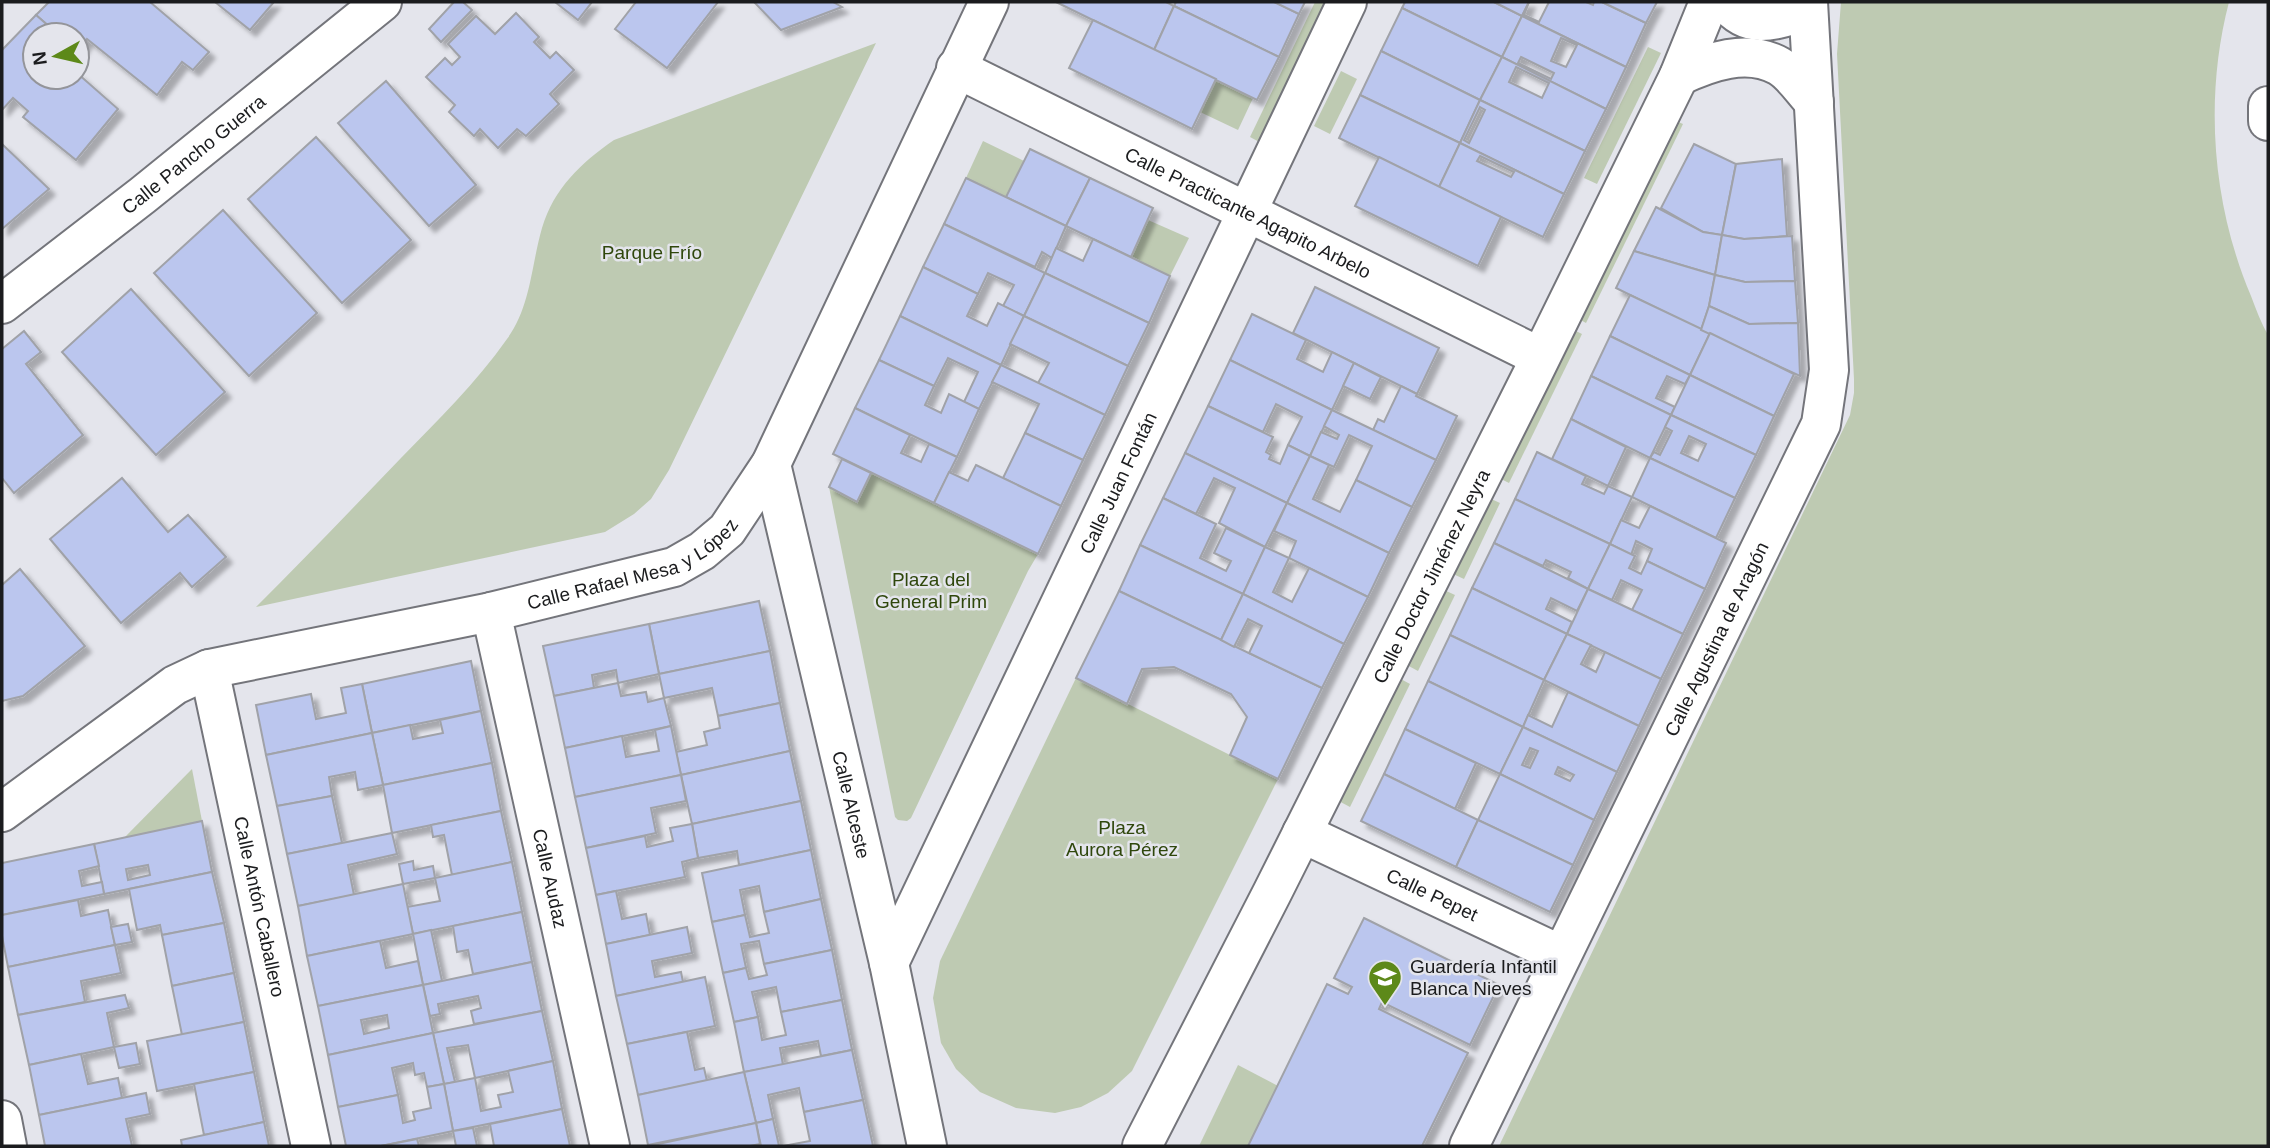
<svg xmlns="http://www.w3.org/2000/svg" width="2270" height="1148" viewBox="0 0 2270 1148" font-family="Helvetica,sans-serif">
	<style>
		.green { fill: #becab2 }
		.building { fill: #bbc6ee; stroke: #a0a2a8; stroke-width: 2; fill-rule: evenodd; filter: url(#shadow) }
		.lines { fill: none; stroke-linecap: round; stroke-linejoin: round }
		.street-casing { stroke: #74757b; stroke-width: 42 }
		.street { stroke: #fff; stroke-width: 38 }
		.labels { text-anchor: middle; stroke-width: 5; stroke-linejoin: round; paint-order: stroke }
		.street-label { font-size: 19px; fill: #1b1c1e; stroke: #e4e5ec }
		.park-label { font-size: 19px; fill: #2f470c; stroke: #e4e5ec }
		.poi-label { font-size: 19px; fill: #1b1c1e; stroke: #e4e5ec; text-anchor: start }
	</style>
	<defs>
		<filter id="shadow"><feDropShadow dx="6" dy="6" stdDeviation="2" flood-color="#0004"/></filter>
	</defs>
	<rect width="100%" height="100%" fill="#e4e5ec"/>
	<g class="green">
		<polygon points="1315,2 1332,2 1265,145 1250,137"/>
		<path d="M 1841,2 L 2229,2 C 2204,98 2212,204 2251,296 C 2256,309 2261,323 2268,335 L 2268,1146 L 1499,1146 L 1850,415 L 1854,393 L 1854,379 L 1837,54 Z"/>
		<path d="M 876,43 L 669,470 L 651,499 L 634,514 L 605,532 L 256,607 C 305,558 353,508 401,458 C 438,420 476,383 507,339 C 531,306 531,266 542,228 C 554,188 581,163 614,140 Z"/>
		<polygon points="1648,47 1661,53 1597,184 1584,178"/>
		<polygon points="1341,71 1357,79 1330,134 1314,126"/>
		<polygon points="1216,79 1253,98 1238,130 1200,112"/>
		<polygon points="1671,119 1683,124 1586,323 1575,317"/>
		<polygon points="983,141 1024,161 1006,197 966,178"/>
		<polygon points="1148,220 1189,238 1170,276 1131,257"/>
		<polygon points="1568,327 1582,334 1509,483 1497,477"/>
		<polygon points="871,473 1038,554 1028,571 911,818 907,821 898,820 895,817 829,487 857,501"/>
		<polygon points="1487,497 1500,503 1464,579 1451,573"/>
		<polygon points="1442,589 1455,595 1418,671 1405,664"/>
		<polygon points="1076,678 1278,779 1132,1071 1108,1093 1081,1107 1055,1113 1016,1108 980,1092 956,1069 941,1043 933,998 940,961"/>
		<polygon points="1399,678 1410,684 1350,807 1333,798"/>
		<polygon points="192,769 202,821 124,838"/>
		<polygon points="1238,1065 1278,1086 1248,1146 1199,1146"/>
	</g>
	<g class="building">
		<polygon points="49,2 150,2 209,52 193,70 182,62 157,95 87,39 80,51 77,49 77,35 59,35 36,15"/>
		<polygon points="215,2 274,2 250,30"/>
		<polygon points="454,2 463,2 472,10 441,42 429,29"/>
		<polygon points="555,2 592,2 578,20"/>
		<polygon points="636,2 718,2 667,68 615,29"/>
		<polygon points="754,2 833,2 842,7 781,30"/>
		<polygon points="1056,2 1166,2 1174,6 1154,50"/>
		<polygon points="1176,2 1275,2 1299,14 1279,57 1174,6"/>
		<polygon points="1274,2 1305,2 1299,14"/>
		<polygon points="1405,2 1494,2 1522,16 1502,57 1402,8"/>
		<polygon points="1494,2 1529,2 1522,16"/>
		<polygon points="1529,2 1524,15 1539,22 1549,2 1586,2 1593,5 1594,2 1602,2 1646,23 1626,67 1522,16"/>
		<polygon points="1602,2 1657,2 1646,23"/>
		<polygon points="1174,6 1279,57 1257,100 1154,50"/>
		<polygon points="1402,8 1502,57 1480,100 1381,51"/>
		<polygon points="516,13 539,37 534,42 550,58 556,52 574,70 550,94 559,104 526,136 517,129 498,148 480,129 474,136 449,112 455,105 426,77 445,58 452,65 460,57 448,44 476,16 495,34"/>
		<polygon points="36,15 59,35 35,35 35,77 77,77 77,73 118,109 76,160 23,117 28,111 13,98 2,110 2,50"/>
		<path d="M 1522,16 L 1626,67 L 1606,109 L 1502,57 ZM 1561,38 L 1577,45 L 1566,67 L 1551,61 ZM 1521,57 L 1554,73 L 1551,79 L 1518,63 Z"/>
		<polygon points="1093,20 1216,79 1192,129 1069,68"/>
		<polygon points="1381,51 1480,100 1460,143 1360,95"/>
		<path d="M 1502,57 L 1606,109 L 1585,151 L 1480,100 ZM 1516,67 L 1549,83 L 1542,98 L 1509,82 Z"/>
		<polygon points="386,81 476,185 429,226 338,123"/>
		<polygon points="1360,95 1460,143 1439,187 1339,138"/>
		<path d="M 1480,100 L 1585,151 L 1564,194 L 1460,143 ZM 1480,107 L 1485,110 L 1469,143 L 1464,140 Z"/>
		<polygon points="316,137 411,240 342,303 248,199"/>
		<path d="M 1460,143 L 1564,194 L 1543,237 L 1439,187 ZM 1480,156 L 1514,172 L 1511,177 L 1477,161 Z"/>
		<polygon points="2,144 49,189 2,229"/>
		<polygon points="1694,144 1736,164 1722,235 1703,232 1661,208"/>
		<polygon points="1030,149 1090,178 1066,226 1006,197"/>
		<polygon points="1379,157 1501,217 1478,266 1355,206"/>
		<polygon points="1782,159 1787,236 1744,239 1722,235 1736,164"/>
		<polygon points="966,178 1066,226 1052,258 1042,252 1035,267 944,224"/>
		<polygon points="1090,178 1153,208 1131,257 1066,226"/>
		<polygon points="1656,207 1703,232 1722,235 1715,275 1634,251"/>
		<polygon points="223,210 317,313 249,376 154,273"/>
		<polygon points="944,224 1045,273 1024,316 1003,306 1014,285 988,273 978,294 923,267"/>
		<polygon points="1722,235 1744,239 1792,236 1795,281 1745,282 1715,275"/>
		<polygon points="1093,239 1170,276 1149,323 1045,273 1056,248 1083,261"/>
		<polygon points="1634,251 1715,275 1709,306 1701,330 1616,288"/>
		<polygon points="923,267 978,294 967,316 987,326 998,303 1024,316 1001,365 900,316"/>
		<polygon points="1045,273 1149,323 1128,366 1024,316"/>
		<polygon points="1715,275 1745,282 1795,281 1798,323 1749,324 1709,306"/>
		<polygon points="1315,287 1439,348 1417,394 1293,333"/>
		<polygon points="131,289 225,392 156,455 62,352"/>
		<polygon points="1630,295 1710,333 1690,375 1610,336"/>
		<polygon points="1709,306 1749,324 1798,323 1800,376 1701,330"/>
		<polygon points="1252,314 1306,340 1297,359 1323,372 1332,352 1354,363 1332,410 1230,360"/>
		<polygon points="900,316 1001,365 979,409 964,402 978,372 948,358 934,386 879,360"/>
		<polygon points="1024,316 1128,366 1105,415 1038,383 1049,363 1010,344"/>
		<polygon points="24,331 41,352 26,364 83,435 14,493 2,478 2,349"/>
		<polygon points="1710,333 1794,374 1774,416 1690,375"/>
		<polygon points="1610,336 1690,375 1685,384 1667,376 1656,398 1675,407 1671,415 1591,376"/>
		<polygon points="879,360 934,386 925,405 941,413 949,394 979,409 957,457 855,408"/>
		<polygon points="1230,360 1332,410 1310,456 1288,445 1302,417 1276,404 1263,432 1208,406"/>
		<polygon points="1354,363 1381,377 1370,399 1343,386"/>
		<polygon points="1001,365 1105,415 1083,460 1025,433 1039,404 992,382"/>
		<polygon points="1690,375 1774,416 1756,455 1671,415"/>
		<polygon points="1591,376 1671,415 1650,458 1571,419"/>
		<polygon points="1401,386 1417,394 1416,396 1457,416 1436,460 1373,430 1378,419 1384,422"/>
		<polygon points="1208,406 1273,437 1266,452 1271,455 1269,459 1280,464 1288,445 1310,456 1287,503 1185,453"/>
		<polygon points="855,408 910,435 901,453 921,462 929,444 957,457 934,503 833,454"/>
		<polygon points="1332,410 1436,460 1412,507 1356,480 1372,446 1349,435 1334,467 1310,456 1321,432 1337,439 1339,435 1324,426"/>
		<path d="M 1671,415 L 1756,455 L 1735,498 L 1650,458 L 1654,452 L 1660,455 L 1672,431 L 1665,427 ZM 1689,436 L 1706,444 L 1698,461 L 1681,453 Z"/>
		<polygon points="1571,419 1626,447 1608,486 1552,459"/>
		<polygon points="1025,433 1083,460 1061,506 1003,478"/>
		<polygon points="1537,452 1586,476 1582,484 1604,494 1608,486 1632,497 1610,544 1515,499"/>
		<polygon points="1185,453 1287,503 1265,547 1219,523 1235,488 1214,478 1196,514 1163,498"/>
		<polygon points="1310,456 1329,465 1313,499 1340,512 1356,480 1412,507 1389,553 1287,503"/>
		<polygon points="1650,458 1735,498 1716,538 1632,497"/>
		<polygon points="842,459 871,473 857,502 829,487"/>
		<polygon points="976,465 1061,506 1038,554 934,503 949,472 968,481"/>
		<polygon points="122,478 168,532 188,515 226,557 192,587 180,573 121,623 50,539"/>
		<polygon points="1163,498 1216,524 1200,558 1226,571 1231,561 1214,553 1226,528 1265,547 1243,594 1140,545"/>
		<polygon points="1515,499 1610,544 1588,589 1568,578 1571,572 1546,560 1543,566 1494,543"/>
		<polygon points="1287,503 1389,553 1368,597 1289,558 1296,541 1274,531"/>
		<polygon points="1650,506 1726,543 1705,589 1647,561 1652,549 1636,541 1631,555 1610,544 1621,520 1639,528"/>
		<polygon points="1494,543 1588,589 1577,611 1551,598 1546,609 1572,622 1567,634 1472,588"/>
		<polygon points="1610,544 1635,556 1629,568 1641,574 1647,561 1705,589 1683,634 1632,610 1642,590 1621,580 1612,600 1588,589"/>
		<polygon points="1140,545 1243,594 1221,640 1119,591"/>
		<polygon points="1265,547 1289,558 1273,592 1292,602 1309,568 1368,597 1344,644 1243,594"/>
		<polygon points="20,569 85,646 23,696 2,701 2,585"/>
		<polygon points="1472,588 1567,634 1544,680 1450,635"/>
		<polygon points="1588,589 1683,634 1661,679 1567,634"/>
		<polygon points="1119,591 1322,688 1278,779 1230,755 1247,717 1231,694 1174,667 1142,669 1127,704 1076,678"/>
		<polygon points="1243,594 1344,644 1322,688 1249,653 1262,626 1248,619 1234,647 1221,640"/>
		<polygon points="759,601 770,651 659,674 649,624"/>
		<polygon points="649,624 659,674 618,683 616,670 592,675 594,688 554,696 543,646"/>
		<polygon points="1567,634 1591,645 1581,664 1596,672 1605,652 1661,679 1639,726 1544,680"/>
		<polygon points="1450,635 1544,680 1523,727 1428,681"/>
		<polygon points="770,651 780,703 718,716 712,688 664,698 659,674"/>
		<polygon points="471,661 481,711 372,733 362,684"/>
		<polygon points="1428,681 1523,727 1500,774 1405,729"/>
		<polygon points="618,683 621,696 646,692 648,702 664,698 671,726 565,748 554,696"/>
		<polygon points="362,684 372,733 266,755 256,705 311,694 316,719 346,713 341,688"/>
		<polygon points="1568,692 1639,726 1617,772 1523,727 1528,715 1552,727"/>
		<polygon points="780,703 790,751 681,775 676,752 707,745 704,732 720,728 718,716"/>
		<polygon points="481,711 492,763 383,785 372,733 410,725 413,739 443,733 440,720"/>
		<polygon points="671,726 681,775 575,797 565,748 622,736 626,757 659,751 655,730"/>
		<path d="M 1523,727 L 1617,772 L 1594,820 L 1500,774 ZM 1530,748 L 1538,751 L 1530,768 L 1522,765 ZM 1558,767 L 1574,775 L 1570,781 L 1555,774 Z"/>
		<polygon points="1405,729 1476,763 1455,809 1384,774"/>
		<polygon points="372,733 383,785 358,790 355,772 329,777 332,796 277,806 266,755"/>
		<polygon points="790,751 801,801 692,824 681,775"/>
		<polygon points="492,763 501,811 392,833 383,785"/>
		<polygon points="1384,774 1478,820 1456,867 1361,821"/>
		<polygon points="1500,774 1594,820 1573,865 1478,820"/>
		<polygon points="681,775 686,801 651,808 656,833 586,848 575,797"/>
		<polygon points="332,796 342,843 287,854 277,806"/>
		<polygon points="801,801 811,850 739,865 737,851 698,858 692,824"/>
		<polygon points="501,811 512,862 452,875 444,835 433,837 431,825"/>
		<polygon points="1478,820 1573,865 1550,912 1456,867"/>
		<path d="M 202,821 L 212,872 L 104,894 L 94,844 ZM 148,865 L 150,875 L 128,880 L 126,869 Z"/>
		<polygon points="692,824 698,858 682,862 685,877 596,895 586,848 645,836 647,847 673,841 670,828"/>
		<polygon points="392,833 397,854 348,865 354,895 298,906 287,854"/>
		<polygon points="94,844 99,866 79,871 82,886 102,882 104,894 2,915 2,863"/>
		<polygon points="811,850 821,899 764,912 759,886 740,890 745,915 712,922 702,873"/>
		<polygon points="413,861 414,870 433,866 435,878 403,884 399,864"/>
		<polygon points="512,862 522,912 413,934 407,907 440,901 435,878"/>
		<polygon points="212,872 224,923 162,935 160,925 137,930 129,889"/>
		<polygon points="403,884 413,934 307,956 298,906"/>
		<polygon points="616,891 622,919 646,914 650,935 606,944 596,895"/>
		<polygon points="821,899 832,950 764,964 759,941 741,944 746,968 723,973 712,922 745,915 750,937 769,933 764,912"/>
		<polygon points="78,900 81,916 108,910 115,945 8,967 2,936 2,915"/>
		<polygon points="522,912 532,962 473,974 468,950 457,952 453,926"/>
		<polygon points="1364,918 1499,985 1470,1045 1382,1002 1379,1009 1468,1053 1422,1146 1248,1146 1327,984 1348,994 1352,987 1334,978"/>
		<polygon points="224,923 234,973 172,986 162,935"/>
		<polygon points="128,924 132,942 115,945 111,927"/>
		<polygon points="687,927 692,953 652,961 655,977 681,972 683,982 616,996 606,944"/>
		<polygon points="431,930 442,981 423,985 413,934"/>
		<polygon points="380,941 386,968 418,961 423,985 318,1006 307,956"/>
		<polygon points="115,945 121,973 81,981 85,1002 18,1015 8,967"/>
		<polygon points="832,950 842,1000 781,1012 776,987 752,992 758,1017 734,1022 723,973 746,968 749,979 767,975 764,964"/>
		<polygon points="532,962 542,1011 474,1024 471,1011 481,1008 478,996 438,1004 440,1014 430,1016 423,985"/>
		<polygon points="234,973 244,1022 182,1035 172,986"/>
		<polygon points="705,977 715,1026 627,1044 616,996"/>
		<path d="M 423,985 L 433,1033 L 328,1055 L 318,1006 ZM 387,1015 L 389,1028 L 364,1034 L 361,1020 Z"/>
		<polygon points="125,995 129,1008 107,1013 114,1047 29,1065 18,1015"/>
		<polygon points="842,1000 852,1050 821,1056 818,1041 780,1048 783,1065 744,1072 734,1022 758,1017 762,1040 786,1035 781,1012"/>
		<polygon points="542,1011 553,1061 475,1078 468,1045 447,1048 455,1082 444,1084 433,1033"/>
		<polygon points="244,1022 254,1072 157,1091 147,1041"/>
		<polygon points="687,1032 695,1070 704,1068 707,1081 638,1095 627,1044"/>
		<polygon points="433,1033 444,1084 427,1087 424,1073 415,1075 413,1063 392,1068 398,1095 338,1107 328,1055"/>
		<polygon points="136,1043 140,1064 119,1068 114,1047"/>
		<polygon points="852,1050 863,1100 804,1112 799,1088 768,1095 773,1119 756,1123 744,1072"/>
		<polygon points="81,1054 88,1084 118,1078 122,1098 39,1115 29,1065"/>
		<polygon points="553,1061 562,1109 453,1131 444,1084 475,1078 481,1111 501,1107 498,1095 513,1092 508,1071"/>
		<polygon points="254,1072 264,1122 204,1135 194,1084"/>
		<polygon points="744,1072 756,1123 648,1145 638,1095"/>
		<polygon points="444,1084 453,1131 381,1146 346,1146 338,1107 398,1095 403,1123 415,1120 413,1112 431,1108 427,1087"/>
		<polygon points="146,1093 150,1114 126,1119 132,1146 45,1146 39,1115"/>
		<polygon points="863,1100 873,1146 783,1146 810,1141 804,1112"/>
		<polygon points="562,1109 570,1146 494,1146 490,1124"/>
		<polygon points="773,1119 779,1146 761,1146 756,1123"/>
		<polygon points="264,1122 269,1146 182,1146 181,1140"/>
		<polygon points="756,1123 760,1144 750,1146 649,1146"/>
		<polygon points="473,1128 477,1146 456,1146 453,1131"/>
		<polygon points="417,1139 419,1146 381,1146"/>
	</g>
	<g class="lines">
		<g class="street-casing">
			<g id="street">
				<path d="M 1726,2 C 1749,32 1776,20 1808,10"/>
				<path id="s1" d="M 956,68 L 1540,357"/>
				<path d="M 1679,76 C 1709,62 1747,48 1779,66 C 1793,74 1803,91 1814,102"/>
				<polyline points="2268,106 2268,121"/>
				<path id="s2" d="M 2,304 L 143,195 L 382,2"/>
				<path id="s3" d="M 771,464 L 889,963 L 927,1146"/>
				<path id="s4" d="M 491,612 L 610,1146"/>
				<path id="s5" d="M 209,669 L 311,1146"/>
				<path id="s6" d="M 2,812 L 175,685 L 209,669 L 491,612 L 674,567 L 702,551 L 727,530 L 771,464 L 989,2"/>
				<path id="s7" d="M 1302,833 L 1561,955"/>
				<path id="s8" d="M 889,963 L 1347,2"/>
				<polyline points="2,1120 7,1146"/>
				<path id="s9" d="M 1142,1146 L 1272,893 L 1534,371 L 1679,76 L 1709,2"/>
				<path id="s10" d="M 1469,1146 L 1821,424 L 1829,370 L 1808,2"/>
			</g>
		</g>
		<use href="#street" class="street"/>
	</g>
	<defs>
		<g id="school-pin" transform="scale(1.75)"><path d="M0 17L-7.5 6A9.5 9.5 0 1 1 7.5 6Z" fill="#5d8919" stroke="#e4e5ec"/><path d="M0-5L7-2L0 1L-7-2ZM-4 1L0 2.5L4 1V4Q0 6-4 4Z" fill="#fff"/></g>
	</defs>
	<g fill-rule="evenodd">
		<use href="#school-pin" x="1385" y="977"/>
	</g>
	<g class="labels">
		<g class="street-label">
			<text dy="7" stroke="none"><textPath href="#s2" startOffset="243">Calle Pancho Guerra</textPath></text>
			<text dy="7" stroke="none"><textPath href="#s1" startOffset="326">Calle Practicante Agapito Arbelo</textPath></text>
			<text dy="7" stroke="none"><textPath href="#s8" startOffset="532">Calle Juan Fontán</textPath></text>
			<text dy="7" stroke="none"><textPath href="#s6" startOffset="691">Calle Rafael Mesa y López</textPath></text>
			<text dy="7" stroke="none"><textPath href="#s9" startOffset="639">Calle Doctor Jiménez Neyra</textPath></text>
			<text dy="7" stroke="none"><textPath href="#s10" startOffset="564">Calle Agustina de Aragón</textPath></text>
			<text dy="7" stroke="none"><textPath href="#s3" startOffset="350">Calle Alceste</textPath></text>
			<text dy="7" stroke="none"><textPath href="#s4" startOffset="273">Calle Audaz</textPath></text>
			<text dy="7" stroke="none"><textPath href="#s7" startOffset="144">Calle Pepet</textPath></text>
			<text dy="7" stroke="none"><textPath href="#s5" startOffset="243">Calle Antón Caballero</textPath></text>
		</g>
		<g class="park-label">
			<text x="652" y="259">Parque Frío</text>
			<text x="931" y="586">Plaza del<tspan x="931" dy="22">General Prim</tspan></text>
			<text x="1122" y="834">Plaza<tspan x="1122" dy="22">Aurora Pérez</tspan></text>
		</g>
		<g class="poi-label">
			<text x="1410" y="973">Guardería Infantil<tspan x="1410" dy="22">Blanca Nieves</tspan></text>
		</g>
	</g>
	<rect width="2270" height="1148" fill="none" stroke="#1b1c1e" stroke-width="7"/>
	<g transform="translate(56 56) rotate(262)"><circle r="33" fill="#e4e5ec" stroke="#94959a" stroke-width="2"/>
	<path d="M0-5L12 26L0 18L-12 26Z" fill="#5d8919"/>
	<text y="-10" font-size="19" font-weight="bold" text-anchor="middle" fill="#1b1c1e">N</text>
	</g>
</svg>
